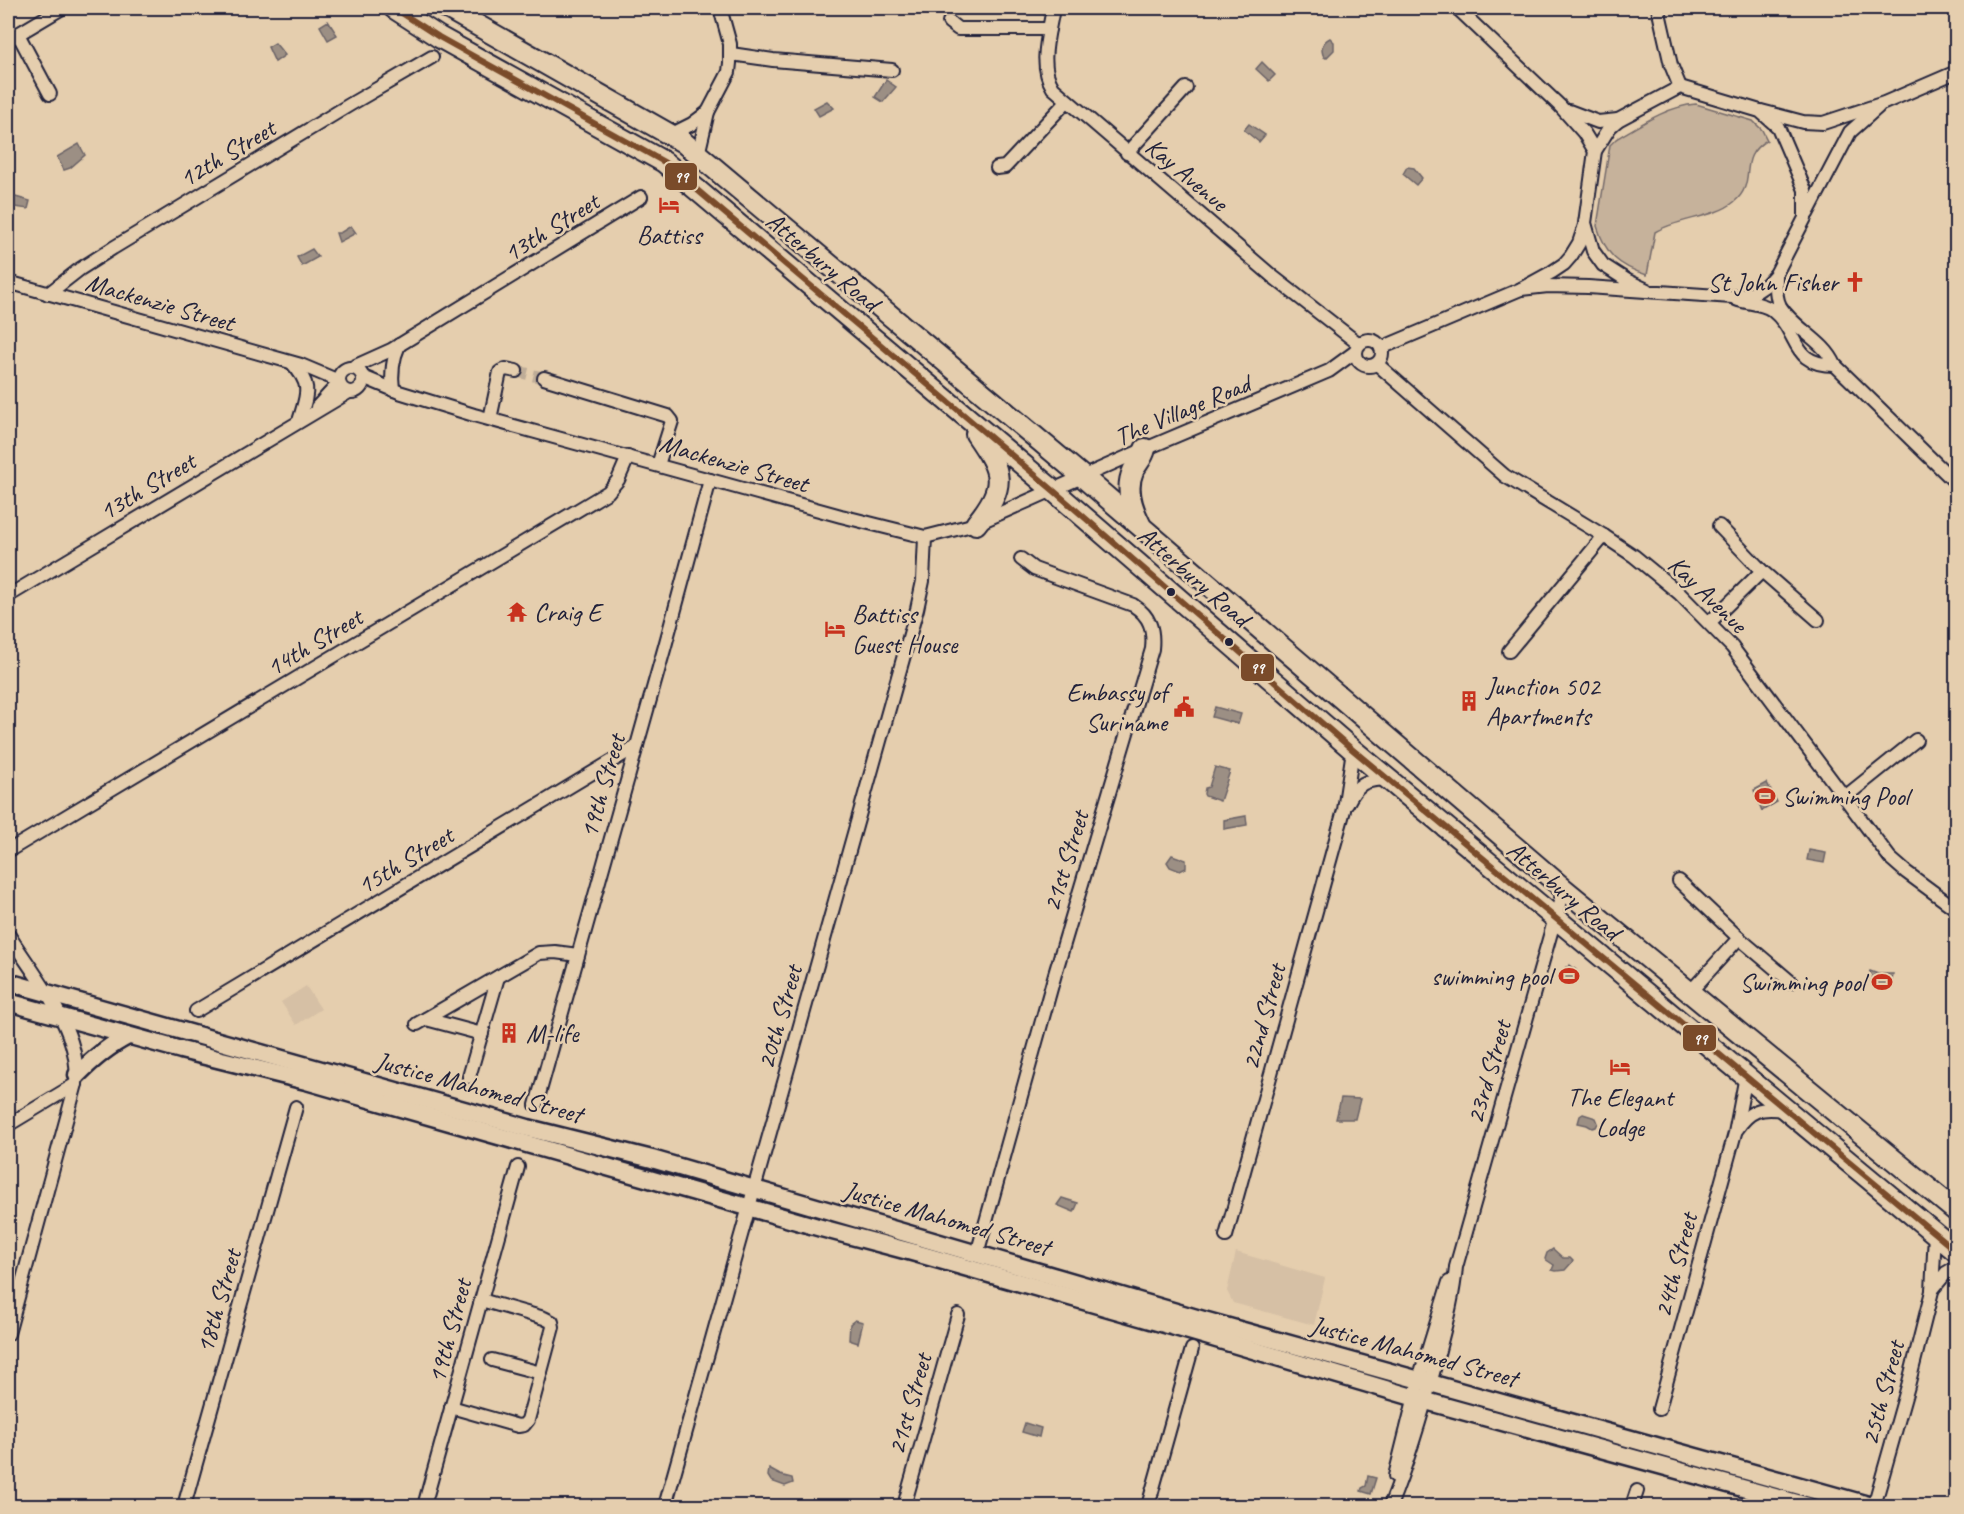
<svg xmlns="http://www.w3.org/2000/svg" width="1964" height="1514" viewBox="0 0 1964 1514" font-family="Caveat,sans-serif">
	<style>
		.built { fill: #d6c0a5 }
		.green { fill: #c6b29b; stroke: #746a6b; stroke-width: 1.5 }
		.water { fill: #9c8f84; stroke: #6b6367; stroke-width: 1.5 }
		.lines { fill: none; stroke-linecap: round; stroke-linejoin: round }
		.street-tunnel { stroke: #beac97; stroke-width: 12; stroke-dasharray: 12 6; stroke-linecap: butt }
		.street-casing { stroke: #22223b; stroke-width: 16 }
		.secondary-casing { stroke: #22223b; stroke-width: 21 }
		.primary-casing { stroke: #22223b; stroke-width: 24 }
		.street { stroke: #e5ceae; stroke-width: 12 }
		.secondary { stroke: #e5ceae; stroke-width: 16 }
		.primary { stroke: #e5ceae; stroke-width: 20 }
		.bus-1-casing { stroke: #e5ceae; stroke-width: 10 }
		.bus-1 { stroke: #7a4b2a; stroke-width: 6 }
		.bus-dot { fill: #22223b; stroke: #e5ceae; stroke-width: 2 }
		.labels { text-anchor: middle; stroke-width: 5; stroke-linejoin: round; paint-order: stroke }
		.street-label { font-size: 26px; fill: #22223b; stroke: #e5ceae }
		.poi-label { font-size: 26px; fill: #22223b; stroke: #e5ceae; text-anchor: start }
		.line-badge { stroke: #e5ceae; stroke-width: 2 }
		.badge-label { font-size: 16px; text-anchor: middle; font-weight: bold; fill: #fff }
	</style>
	<rect width="100%" height="100%" fill="#e5ceae"/>
	<filter id="ink" filterUnits="userSpaceOnUse"><feTurbulence type="fractalNoise" baseFrequency=".0167" numOctaves="2"/><feDisplacementMap in="SourceGraphic" scale="12" xChannelSelector="R" yChannelSelector="G"/><feConvolveMatrix kernelMatrix="1 2 1 2 8 2 1 2 1" color-interpolation-filters="sRGB"/></filter>
	<g filter="url(#ink)">
		<g class="built">
			<polygon points="306,986 321,1009 296,1025 281,1002"/>
			<polygon points="1236,1252 1325,1278 1314,1325 1233,1303 1227,1291"/>
		</g>
		<path class="green" d="M 1696,104 L 1753,121 L 1762,130 L 1767,140 C 1735,159 1759,181 1734,202 C 1715,218 1678,218 1655,232 L 1647,275 C 1618,266 1606,255 1597,226 L 1610,145 L 1616,139 C 1640,125 1668,106 1696,104 Z"/>
		<g class="water">
			<polygon points="328,21 337,35 328,40 320,26"/>
			<path d="M 1330,38 L 1334,42 L 1334,50 L 1326,58 L 1324,57 C 1320,49 1322,42 1330,38 Z"/>
			<polygon points="275,43 285,55 275,62 268,47"/>
			<polygon points="1262,62 1275,75 1269,81 1256,69"/>
			<polygon points="886,80 896,87 883,102 875,97"/>
			<polygon points="827,101 834,108 819,116 814,108"/>
			<polygon points="1249,124 1265,135 1259,142 1244,130"/>
			<polygon points="79,144 85,155 70,168 64,170 57,157"/>
			<polygon points="1407,167 1414,168 1422,178 1416,185 1403,174"/>
			<polygon points="12,196 30,201 28,209 8,206"/>
			<polygon points="351,226 356,233 339,242 336,233 340,233"/>
			<polygon points="312,249 318,257 302,266 297,257"/>
			<polygon points="1215,707 1241,714 1238,724 1212,717"/>
			<polygon points="1215,767 1230,771 1220,801 1205,796 1204,794 1205,788 1209,787"/>
			<polygon points="1767,783 1777,802 1762,811 1754,790"/>
			<polygon points="1246,816 1247,825 1224,829 1224,820"/>
			<polygon points="1809,850 1826,853 1824,863 1807,860"/>
			<polygon points="1172,855 1186,860 1186,868 1180,871 1170,867 1167,862"/>
			<polygon points="1570,965 1576,970 1571,985 1561,981 1566,967 1569,967"/>
			<polygon points="1870,971 1878,974 1893,974 1891,985 1882,990 1868,979"/>
			<polygon points="1341,1098 1360,1099 1355,1119 1336,1119"/>
			<polygon points="1583,1114 1596,1118 1598,1123 1596,1127 1592,1128 1587,1125 1578,1123 1580,1116"/>
			<polygon points="1062,1198 1078,1203 1074,1212 1057,1205"/>
			<polygon points="1553,1249 1563,1258 1570,1258 1573,1261 1565,1270 1556,1271 1552,1270 1554,1265 1545,1259 1547,1253"/>
			<polygon points="855,1320 863,1322 858,1343 849,1340 850,1324"/>
			<polygon points="1025,1423 1041,1428 1039,1437 1022,1432"/>
			<polygon points="769,1469 780,1475 792,1478 793,1483 785,1486 771,1481 768,1476"/>
			<polygon points="1368,1476 1376,1478 1371,1494 1361,1491 1362,1488 1366,1486"/>
		</g>
		<g class="lines">
			<polyline class="street-tunnel" points="516,371 544,378"/>
			<g class="street-casing">
				<g id="street">
					<path d="M 1053,8 C 1049,34 1038,64 1053,88 L 1272,276 L 1359,344"/>
					<polyline points="1457,8 1560,106 1584,133 1595,151"/>
					<polyline points="1658,8 1671,65 1680,87"/>
					<polyline points="949,22 958,29 1049,29"/>
					<polyline points="18,34 50,94"/>
					<polyline points="8,40 62,8"/>
					<polyline points="731,54 773,60 892,70"/>
					<polyline points="1569,111 1598,122 1618,120"/>
					<polyline points="1761,111 1803,122 1823,123 1884,103 1956,72"/>
					<polyline points="670,135 692,124 708,112"/>
					<polyline points="1127,153 1186,88"/>
					<polyline points="698,155 708,112 729,72 730,63 730,44 720,8"/>
					<polyline points="997,168 1005,167 1067,101"/>
					<polyline points="1807,214 1850,132 1878,107"/>
					<path d="M 1776,274 C 1776,284 1775,297 1780,306 C 1794,329 1824,340 1835,365 L 1956,483"/>
					<polyline points="8,282 301,365 339,381"/>
					<polyline points="1521,289 1548,286 1588,287 1732,297 1754,293 1766,285 1776,274 1805,218 1805,190 1778,127 1760,111 1680,87 1618,120 1610,127 1595,151 1585,223 1593,251 1603,265 1628,281 1647,290"/>
					<polyline points="48,294 80,269 113,248 351,104 432,57"/>
					<path d="M 1736,299 C 1748,304 1761,302 1772,310 C 1801,333 1789,365 1835,365"/>
					<circle cx="1369" cy="353" r="13"/>
					<polyline points="1381,348 1521,289 1552,272 1564,264 1571,256 1579,243 1585,225"/>
					<path d="M 292,363 C 313,386 307,394 299,421"/>
					<polyline points="1377,364 1505,476 1604,536 1634,556 1679,593 1732,647 1890,858 1906,872 1956,909"/>
					<polyline points="351,368 391,350 641,197"/>
					<circle cx="351" cy="380" r="12"/>
					<polyline points="363,377 399,392 474,415 841,516 925,537 976,524 1145,449 1329,371 1355,352"/>
					<polyline points="544,378 668,416 672,421 658,465"/>
					<path d="M 393,390 C 391,374 392,360 399,345"/>
					<polyline points="317,407 339,383"/>
					<polyline points="490,419 500,372 506,369 516,371"/>
					<polyline points="1719,526 1762,571 1818,620"/>
					<polyline points="8,596 349,392"/>
					<polyline points="1709,623 1762,571"/>
					<polyline points="1509,651 1604,536"/>
					<polyline points="1845,797 1916,740"/>
					<path d="M 1347,804 C 1358,782 1365,780 1388,779"/>
					<polyline points="8,851 608,492 618,480 628,457"/>
					<polyline points="1679,881 1739,938 1791,982"/>
					<path d="M 8,934 C 35,977 82,1030 76,1084 L 8,1334"/>
					<polyline points="1691,991 1739,938"/>
					<polyline points="196,1011 637,746"/>
					<polyline points="426,1019 482,1034"/>
					<polyline points="417,1024 539,953 555,952 578,955"/>
					<polyline points="469,1077 498,977"/>
					<polyline points="536,1105 665,646 710,480"/>
					<polyline points="8,1125 76,1084"/>
					<path d="M 1737,1129 C 1750,1110 1760,1107 1783,1110"/>
					<polyline points="1226,1236 1344,810 1353,750"/>
					<path d="M 977,1254 L 1055,974 L 1152,649 C 1154,629 1150,616 1133,605 L 1034,569 L 1021,559"/>
					<polyline points="1932,1290 1946,1273 1956,1267"/>
					<polyline points="492,1360 541,1373"/>
					<polyline points="451,1407 518,1426 524,1425 528,1420 553,1327 552,1322 544,1318 481,1300"/>
					<polyline points="1659,1409 1735,1133 1746,1076"/>
					<polyline points="1395,1476 1419,1380 1449,1282"/>
					<polyline points="184,1506 296,1107"/>
					<polyline points="424,1506 518,1167"/>
					<polyline points="665,1506 917,609 923,581 925,537"/>
					<polyline points="904,1506 958,1315"/>
					<polyline points="1148,1506 1192,1349"/>
					<path d="M 1390,1506 C 1409,1459 1423,1411 1436,1362 C 1444,1330 1453,1300 1456,1267 L 1555,918 L 1564,889"/>
					<polyline points="1632,1506 1637,1491"/>
					<polyline points="1874,1506 1908,1386 1932,1291 1935,1234"/>
				</g>
			</g>
			<g class="secondary-casing">
				<g id="secondary">
					<polyline points="8,982 528,1128 652,1159 1200,1319 1872,1506"/>
					<polyline points="8,1002 181,1050 306,1081 821,1228 912,1252 1196,1333 1426,1401 1808,1506"/>
					<path d="M 77,1075 C 93,1059 108,1046 128,1036"/>
				</g>
			</g>
			<g class="primary-casing">
				<g id="primary">
					<polyline points="394,8 439,37 664,162 1054,491 1353,750 1956,1251"/>
					<polyline points="447,8 683,142 1083,477 1564,889 1956,1211"/>
					<path d="M 976,524 C 1007,485 1003,473 976,434"/>
					<path d="M 1140,524 C 1132,508 1125,489 1133,471 C 1137,463 1143,458 1145,449"/>
				</g>
			</g>
			<use href="#street" class="street"/>
			<use href="#secondary" class="secondary"/>
			<use href="#primary" class="primary"/>
			<g class="bus-1-casing">
				<polyline id="bus-1" points="394,8 439,37 664,162 1054,491 1353,750 1956,1251"/>
			</g>
			<use href="#bus-1" class="bus-1"/>
		</g>
	</g>
	<defs>
		<g id="hotel-bare" transform="scale(1.62)"><path d="M-6-4.5h1.5V1H6V5H4.5V3h-9V5H-6ZM-4 0a1.8 1.8 0 1 1 3.6 0ZM.5 0V-2.5h3Q6-2.5 6 0Z" fill="#c8321e" stroke="#e5ceae" stroke-width="2.5" paint-order="stroke"/></g>
		<g id="church-bare" transform="scale(1.62)"><path d="M-1.2-6h2.4v3.5h3.3v2.4h-3.3V6h-2.4V-.1h-3.3v-2.4h3.3Z" fill="#c8321e" stroke="#e5ceae" stroke-width="2.5" paint-order="stroke"/></g>
		<g id="temple-bare" transform="scale(1.62)"><path d="M0-6L5-2H3V0L6.5 2.5H4V6H1.5V3h-3V6H-4V2.5H-6.5L-3 0V-2H-5Z" fill="#c8321e" stroke="#e5ceae" stroke-width="2.5" paint-order="stroke"/></g>
		<g id="building-bare" transform="scale(1.62)"><path d="M-4-6H4V6H1V3H-1V6H-4ZM-2.5-4.3h1.7v1.8h-1.7ZM.8-4.3h1.7v1.8H.8ZM-2.5-1h1.7V.8h-1.7ZM.8-1h1.7V.8H.8Z" fill="#c8321e" stroke="#e5ceae" stroke-width="2.5" paint-order="stroke"/></g>
		<g id="civic-bare" transform="scale(1.62)"><path d="M-.6-6.5H3V-4.5H.6V-3L4-1V1h2V6H-6V1h2V-1L-.6-3ZM-1.2 2.5V6h2.4V2.5Z" fill="#c8321e" stroke="#e5ceae" stroke-width="2.5" paint-order="stroke"/></g>
		<g id="stadium-bare" transform="scale(1.62)"><path d="M0-5a6.5 5 0 1 0 0 10a6.5 5 0 1 0 0-10ZM-3.5-1.8h7v3.6h-7Z" fill="#c8321e" stroke="#e5ceae" stroke-width="2.5" paint-order="stroke"/></g>
	</defs>
	<g fill-rule="evenodd">
		<use href="#hotel-bare" x="669" y="205"/>
		<use href="#church-bare" x="1855" y="282"/>
		<use href="#temple-bare" x="517" y="612"/>
		<use href="#hotel-bare" x="835" y="629"/>
		<use href="#building-bare" x="1469" y="701"/>
		<use href="#civic-bare" x="1184" y="707"/>
		<use href="#stadium-bare" x="1765" y="796"/>
		<use href="#stadium-bare" x="1569" y="976"/>
		<use href="#stadium-bare" x="1882" y="982"/>
		<use href="#building-bare" x="509" y="1033"/>
		<use href="#hotel-bare" x="1620" y="1067"/>
	</g>
	<g class="bus-dot">
		<circle cx="1171" cy="592" r="5"/>
		<circle cx="1229" cy="642" r="5"/>
	</g>
	<g class="labels">
		<g class="street-label">
			<text transform="translate(227 153) rotate(-31)" y="9">12th Street</text>
			<text transform="translate(1187 174) rotate(40)" y="9">Kay Avenue</text>
			<text transform="translate(551 227) rotate(-32)" y="9">13th Street</text>
			<text transform="translate(823 261) rotate(40)" y="9">Atterbury Road</text>
			<text transform="translate(160 302) rotate(16)" y="9">Mackenzie Street</text>
			<text transform="translate(1182 410) rotate(-23)" y="9">The Village Road</text>
			<text transform="translate(734 463) rotate(16)" y="9">Mackenzie Street</text>
			<text transform="translate(147 486) rotate(-31)" y="9">13th Street</text>
			<text transform="translate(1194 576) rotate(41)" y="9">Atterbury Road</text>
			<text transform="translate(1708 594) rotate(44)" y="9">Kay Avenue</text>
			<text transform="translate(314 642) rotate(-31)" y="9">14th Street</text>
			<text transform="translate(602 786) rotate(-74)" y="9">19th Street</text>
			<text transform="translate(405 860) rotate(-31)" y="9">15th Street</text>
			<text transform="translate(1065 861) rotate(-73)" y="9">21st Street</text>
			<text transform="translate(1564 890) rotate(40)" y="9">Atterbury Road</text>
			<text transform="translate(779 1017) rotate(-74)" y="9">20th Street</text>
			<text transform="translate(1263 1017) rotate(-75)" y="9">22nd Street</text>
			<text transform="translate(1488 1072) rotate(-74)" y="9">23rd Street</text>
			<text transform="translate(479 1087) rotate(15)" y="9">Justice Mahomed Street</text>
			<text transform="translate(947 1218) rotate(16)" y="9">Justice Mahomed Street</text>
			<text transform="translate(1675 1265) rotate(-75)" y="9">24th Street</text>
			<text transform="translate(218 1301) rotate(-74)" y="9">18th Street</text>
			<text transform="translate(449 1331) rotate(-75)" y="9">19th Street</text>
			<text transform="translate(1414 1351) rotate(15)" y="9">Justice Mahomed Street</text>
			<text transform="translate(1882 1393) rotate(-75)" y="9">25th Street</text>
			<text transform="translate(909 1404) rotate(-74)" y="9">21st Street</text>
		</g>
		<g class="poi-label">
			<text x="669" y="244" text-anchor="middle">Battiss</text>
			<text x="1838" y="291" text-anchor="end">St John Fisher</text>
			<text x="534" y="621">Craig E</text>
			<text x="852" y="623">Battiss<tspan x="852" dy="30">Guest House</tspan></text>
			<text x="1486" y="695">Junction 502<tspan x="1486" dy="30">Apartments</tspan></text>
			<text x="1167" y="701" text-anchor="end">Embassy of<tspan x="1167" dy="30">Suriname</tspan></text>
			<text x="1782" y="805">Swimming Pool</text>
			<text x="1552" y="985" text-anchor="end">swimming pool</text>
			<text x="1865" y="991" text-anchor="end">Swimming pool</text>
			<text x="526" y="1042">M-life</text>
			<text x="1620" y="1106" text-anchor="middle">The Elegant<tspan x="1620" dy="30">Lodge</tspan></text>
		</g>
	</g>
	<g class="line-badge">
		<rect x="664" y="162" width="34" height="29" rx="6" fill="#7a4b2a"/>
		<rect x="1240" y="653" width="35" height="29" rx="6" fill="#7a4b2a"/>
		<rect x="1682" y="1024" width="35" height="28" rx="6" fill="#7a4b2a"/>
	</g>
	<g class="badge-label">
		<text x="681" y="182">99</text>
		<text x="1257" y="673">99</text>
		<text x="1700" y="1044">99</text>
	</g>
	<rect width="1964" height="1514" fill="none" stroke="#e5ceae" stroke-width="30"/>
	<rect x="15" y="15" width="1934" height="1484" fill="none" stroke="#22223b" stroke-width="2" filter="url(#ink)"/>
</svg>
